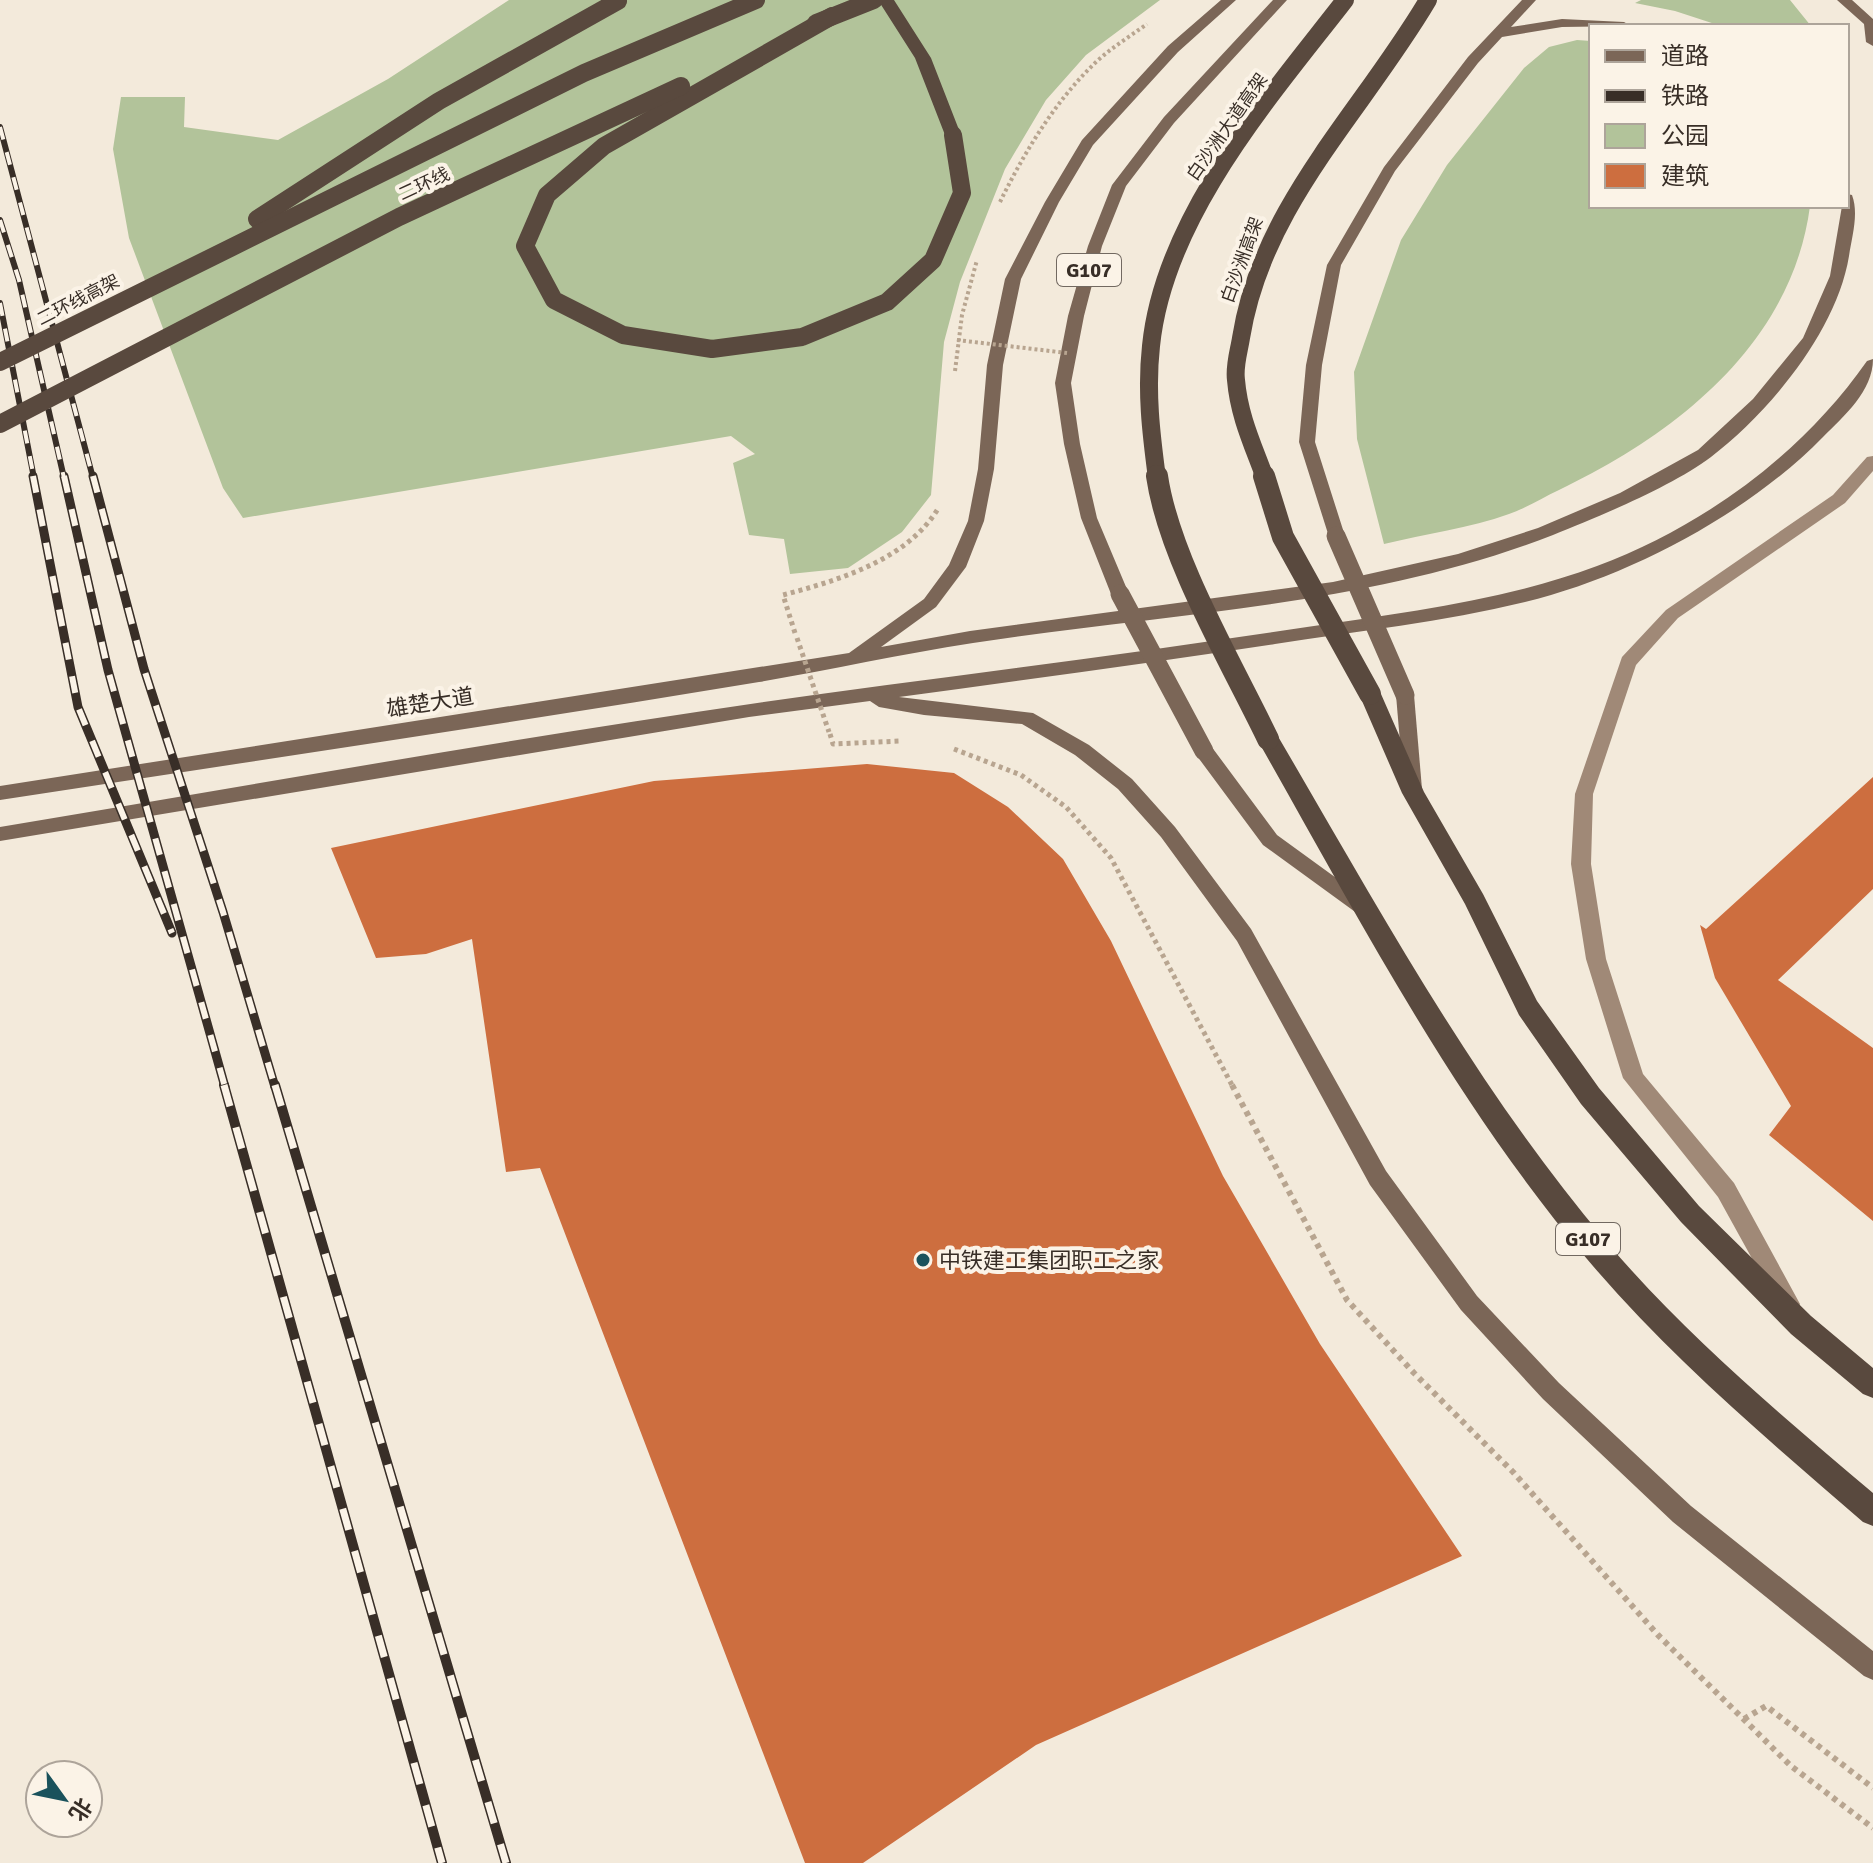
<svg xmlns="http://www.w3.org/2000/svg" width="1873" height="1863" viewBox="0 0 1873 1863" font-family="Signika,'Noto Sans SC',sans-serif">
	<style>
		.green { fill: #b2c39a }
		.building { fill: #cd6e3f }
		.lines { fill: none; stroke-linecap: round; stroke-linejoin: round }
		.path-far2 { stroke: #b8a590; stroke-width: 4; stroke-dasharray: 3 3; stroke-linecap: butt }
		.path-far1 { stroke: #b8a590; stroke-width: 5; stroke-dasharray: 4 4; stroke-linecap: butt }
		.path { stroke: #b8a590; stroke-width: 6; stroke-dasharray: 5 5; stroke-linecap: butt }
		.secondary { fill: #a08977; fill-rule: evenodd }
		.primary { fill: #7b6657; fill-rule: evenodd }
		.highway { fill: #59493e; fill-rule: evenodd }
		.rail-far2-casing { stroke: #382e27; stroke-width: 6 }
		.rail-far1-casing { stroke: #382e27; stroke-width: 9 }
		.rail-casing { stroke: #382e27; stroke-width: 10 }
		.rail-far2 { stroke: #fbf3e7; stroke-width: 4; stroke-dasharray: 13; stroke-linecap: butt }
		.rail-far1 { stroke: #fbf3e7; stroke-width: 6; stroke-dasharray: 17; stroke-linecap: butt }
		.rail { stroke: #fbf3e7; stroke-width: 7; stroke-dasharray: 22; stroke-linecap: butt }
		.path-bridge-far1 { stroke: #b8a590; stroke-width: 4; stroke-dasharray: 3 3; stroke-linecap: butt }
		.path-bridge { stroke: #b8a590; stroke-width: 5; stroke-dasharray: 4 4; stroke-linecap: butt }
		.primary-bridge { stroke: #7b6657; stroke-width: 19 }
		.highway-bridge-far1 { stroke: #59493e; stroke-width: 18 }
		.highway-bridge { stroke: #59493e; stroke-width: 22 }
		.poi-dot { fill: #1a525c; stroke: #fbf3e7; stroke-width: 3 }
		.labels { text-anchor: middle; stroke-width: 8; stroke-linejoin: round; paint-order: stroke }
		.far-street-label { font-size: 18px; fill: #382e27; stroke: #fbf3e7 }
		.shield { fill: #fbf3e7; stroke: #726961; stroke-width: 2 }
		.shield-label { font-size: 20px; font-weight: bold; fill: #382e27 }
		.street-label { font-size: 22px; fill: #382e27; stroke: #fbf3e7 }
		.poi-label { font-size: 22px; fill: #382e27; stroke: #fbf3e7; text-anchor: start }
	</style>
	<rect width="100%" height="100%" fill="#f3eadb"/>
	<g class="green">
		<polygon points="509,0 1160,0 1086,55 1046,100 1005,169 960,282 944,342 931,495 902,532 848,568 790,574 784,539 749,535 733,463 755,454 731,436 243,518 223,488 129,238 113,149 121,97 185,97 184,127 278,140 388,79"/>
		<polygon points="1641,0 1790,0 1811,26 1721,26 1675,11 1635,3"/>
		<path d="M 1577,40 L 1591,41 L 1591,206 L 1810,206 C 1792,344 1676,434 1559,490 C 1542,498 1526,508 1509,514 C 1470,528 1425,534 1384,544 L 1357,439 L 1354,372 L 1401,240 L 1447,165 L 1524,68 L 1549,47 Z"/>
	</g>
	<g class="building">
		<polygon points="867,764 954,773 1008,807 1063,859 1111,941 1223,1176 1320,1344 1462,1556 1036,1745 863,1863 805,1863 540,1168 506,1172 472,939 426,954 376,958 331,848 654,781"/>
		<polygon points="1873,777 1873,889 1778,980 1873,1048 1873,1221 1769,1135 1791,1106 1715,978 1700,925 1706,929"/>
	</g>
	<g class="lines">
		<g class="path-far2">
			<path d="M 1000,202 C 1024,153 1054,103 1093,65 C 1109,49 1129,37 1147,24"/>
			<polyline points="955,371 962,315 977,260"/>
		</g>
		<g class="path-far1">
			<path d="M 795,633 L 783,595 C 839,580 908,560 939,507"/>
			<polyline points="830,734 833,744 901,741"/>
			<polyline points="954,749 1021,775 1066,807 1111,858 1233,1087"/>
		</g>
		<g class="path">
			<polyline points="1232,1085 1347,1300 1414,1373 1513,1472 1658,1635 1791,1766 1873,1828"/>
			<polyline points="1744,1719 1766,1706 1873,1788"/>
		</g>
		<polygon class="secondary" points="1873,456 1873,471 1845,503 1678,618 1636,665 1593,794 1591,864 1606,959 1643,1074 1734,1183 1800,1304 1797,1311 1789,1314 1781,1311 1718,1197 1623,1078 1586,959 1571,864 1575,794 1622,657 1666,610 1833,495 1867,457"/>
		<g class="primary">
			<path d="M 1221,0 L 1236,0 L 1178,52 L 1093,145 L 1059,202 L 1021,279 L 1003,365 L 994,469 L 984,521 L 966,567 L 936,607 L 881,647 L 970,631 L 1333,582 L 1458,554 L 1538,528 L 1620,493 L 1698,450 L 1753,399 L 1803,338 L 1830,276 L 1842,206 L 1847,206 L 1847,194 L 1852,195 C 1859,214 1852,236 1849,256 C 1837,330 1770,412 1711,457 C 1671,487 1600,516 1553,535 C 1369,607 1166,613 973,643 C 901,654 830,670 759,682 C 506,724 253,761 0,800 L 0,786 L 849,653 L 924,599 L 949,565 L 968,521 L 978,469 L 987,365 L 1005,279 L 1045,202 L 1082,140 L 1168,46 Z"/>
			<polygon points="1273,0 1287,0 1174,123 1126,186 1102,246 1084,316 1071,383 1080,444 1097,518 1129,594 1120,600 1111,594 1081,518 1064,444 1055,383 1068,316 1088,246 1112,185 1164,117"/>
			<polygon points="1522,0 1536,0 1511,27 1562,19 1624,22 1631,26 1562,27 1502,37 1478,63 1395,171 1341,265 1322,365 1315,442 1345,536 1342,540 1330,540 1299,442 1306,365 1327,265 1384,167 1468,57"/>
			<polygon points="1837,0 1852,0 1873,19 1873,46 1866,42 1864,24"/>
			<path d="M 1873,359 C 1873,391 1844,416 1823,437 C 1748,514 1628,577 1525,602 C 1443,622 1358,631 1275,644 C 1150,663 1024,680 899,697 L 1033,713 L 1089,745 L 1132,779 L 1175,827 L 1251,929 L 1386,1171 L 1477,1296 L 1559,1383 L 1691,1506 L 1873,1651 L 1873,1680 L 1864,1676 L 1673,1522 L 1543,1399 L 1461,1310 L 1370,1185 L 1237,941 L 1161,837 L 1118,789 L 1075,755 L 1022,724 L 924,715 L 879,707 L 870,701 L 749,717 L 0,841 L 0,827 C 295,778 590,724 887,685 C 1027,667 1167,648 1307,627 C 1405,612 1503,601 1597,566 C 1704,526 1802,454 1867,361 Z"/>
			<polygon points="1405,688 1414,695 1422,789 1413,796 1404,789 1396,695"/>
			<polygon points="1204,744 1211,746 1277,835 1372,904 1375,909 1372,914 1358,914 1263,845 1197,756 1195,751 1197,746"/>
		</g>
		<g class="highway">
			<polygon points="878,0 894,0 931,58 961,135 959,139 947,139 945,135 915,58"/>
			<polygon points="1370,686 1378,688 1381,694 1424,792 1483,894 1537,1001 1599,1088 1699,1206 1811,1316 1873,1368 1873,1398 1863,1394 1791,1334 1681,1222 1581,1104 1519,1015 1465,904 1402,793 1359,694 1362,688"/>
			<path d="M 1268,731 L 1276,733 C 1378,907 1474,1085 1605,1240 C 1684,1334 1780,1414 1873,1493 L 1873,1526 L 1863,1522 C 1767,1439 1669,1356 1587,1259 C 1454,1102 1358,917 1257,739 L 1260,733 Z"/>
		</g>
		<g class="rail-far2-casing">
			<g id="rail-far2">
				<polyline points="0,127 93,478"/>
				<polyline points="0,220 19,280 64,478"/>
				<polyline points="0,303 34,478"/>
			</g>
		</g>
		<g class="rail-far1-casing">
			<g id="rail-far1">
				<polyline points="33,476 78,707 172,933"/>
				<polyline points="64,476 108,670 225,1087"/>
				<polyline points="93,476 144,669 223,912 275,1087"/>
			</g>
		</g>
		<g class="rail-casing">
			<g id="rail">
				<polyline points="224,1085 442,1863"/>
				<polyline points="275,1085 506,1863"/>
			</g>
		</g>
		<use href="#rail-far2" class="rail-far2"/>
		<use href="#rail-far1" class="rail-far1"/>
		<use href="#rail" class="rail"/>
		<polyline class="path-bridge-far1" points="957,340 1067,353"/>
		<polyline class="path-bridge" points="797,638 829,732"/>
		<g class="primary-bridge">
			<polyline points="1336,536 1405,695"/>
			<polyline points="1120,594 1204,751"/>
		</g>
		<g class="highway-bridge-far1">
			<polyline points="832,16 604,146 547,195 525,246 554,300 623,335 712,349 802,337 887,302 933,260 962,193 953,135"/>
			<polyline points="816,23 874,0"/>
			<polyline points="257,219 439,101 618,1"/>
			<polyline points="0,362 584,73 756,0"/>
			<polyline points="0,424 399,217 681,86"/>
			<path d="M 1157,478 C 1151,433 1146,391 1151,346 C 1164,217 1269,98 1345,0"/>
			<path d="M 1265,478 C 1253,445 1239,416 1236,380 C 1234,366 1239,351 1241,338 C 1262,205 1362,112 1428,0"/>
		</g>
		<g class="highway-bridge">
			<path d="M 1157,476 C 1169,558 1232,664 1268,739"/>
			<polyline points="1264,476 1283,537 1370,694"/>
		</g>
	</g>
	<circle class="poi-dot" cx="923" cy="1260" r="8"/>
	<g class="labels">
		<g class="far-street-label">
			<text transform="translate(1227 127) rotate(-55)" y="6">白沙洲大道高架</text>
			<text transform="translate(424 184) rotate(-25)" y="6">二环线</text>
			<text transform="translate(1242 260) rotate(-70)" y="6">白沙洲高架</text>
			<text transform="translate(78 300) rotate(-27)" y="6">二环线高架</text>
		</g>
		<g class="shield">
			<rect x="1057" y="254" width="64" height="32" rx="6"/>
			<rect x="1556" y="1223" width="64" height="32" rx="6"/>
		</g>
		<g class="shield-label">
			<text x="1089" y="277">G107</text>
			<text x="1588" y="1246">G107</text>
		</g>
		<g class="street-label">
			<text transform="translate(430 702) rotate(-9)" y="8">雄楚大道</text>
		</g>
		<g class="poi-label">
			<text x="939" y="1268">中铁建工集团职工之家</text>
		</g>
	</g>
	<rect x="1589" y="24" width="260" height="184" fill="#fbf3e7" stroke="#ada49a" stroke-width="2"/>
	<rect x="1605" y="50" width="40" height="12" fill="#7b6657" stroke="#ada49a" stroke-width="2"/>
	<text x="1661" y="64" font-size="24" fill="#382e27">道路</text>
	<rect x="1605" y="90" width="40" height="12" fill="#382e27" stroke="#ada49a" stroke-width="2"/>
	<text x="1661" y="104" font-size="24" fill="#382e27">铁路</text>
	<rect x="1605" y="124" width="40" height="24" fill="#b2c39a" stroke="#ada49a" stroke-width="2"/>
	<text x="1661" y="144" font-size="24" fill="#382e27">公园</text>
	<rect x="1605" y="164" width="40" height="24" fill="#cd6e3f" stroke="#ada49a" stroke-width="2"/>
	<text x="1661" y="184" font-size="24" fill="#382e27">建筑</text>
	<g transform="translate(64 1799) rotate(123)"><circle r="38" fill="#fbf3e7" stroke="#ada49a" stroke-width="2"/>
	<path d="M0-6L14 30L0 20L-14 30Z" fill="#1a525c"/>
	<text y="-12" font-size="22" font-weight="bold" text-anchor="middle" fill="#382e27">北</text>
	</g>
</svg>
